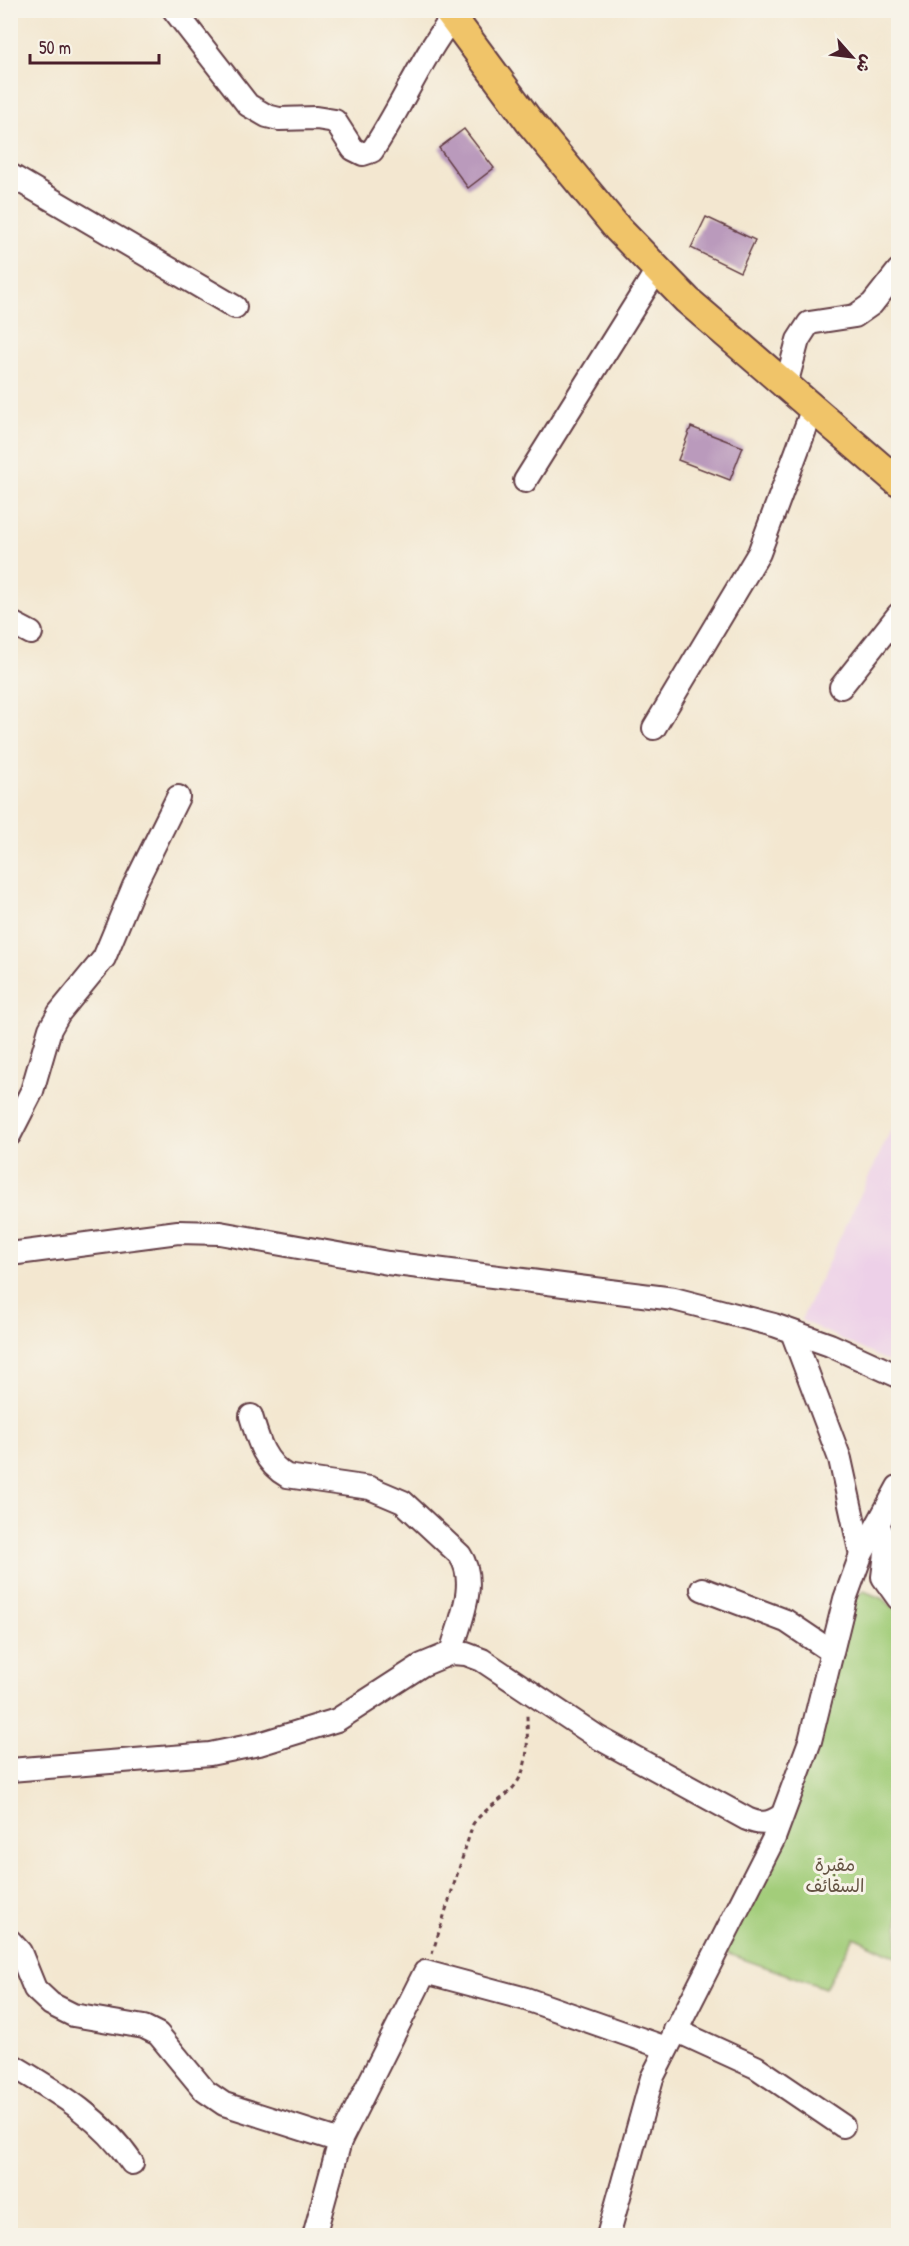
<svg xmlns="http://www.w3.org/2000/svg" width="909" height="2246" viewBox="0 0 909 2246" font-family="'Patrick Hand','Playpen Sans Arabic',sans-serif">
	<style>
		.built { fill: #edd0e8 }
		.green { fill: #a3cd7a; stroke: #767652; stroke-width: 1.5 }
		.building { fill: #ba9abc }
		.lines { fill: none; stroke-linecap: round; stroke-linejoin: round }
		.minor-casing { stroke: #633d44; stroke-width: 26 }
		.major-casing { stroke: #633d44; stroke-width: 32 }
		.path { stroke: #633d44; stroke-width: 3; stroke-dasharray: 4.5 4.5; stroke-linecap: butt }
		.minor { stroke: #fff; stroke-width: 22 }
		.major { stroke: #f0c469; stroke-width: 28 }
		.labels { text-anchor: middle; stroke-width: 6; stroke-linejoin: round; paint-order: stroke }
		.park-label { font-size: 18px; fill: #655343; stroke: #f7f3e8 }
	</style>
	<rect width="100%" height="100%" fill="#f7f3e8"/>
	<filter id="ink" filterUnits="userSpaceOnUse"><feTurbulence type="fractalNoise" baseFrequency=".0167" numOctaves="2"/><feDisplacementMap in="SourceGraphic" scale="12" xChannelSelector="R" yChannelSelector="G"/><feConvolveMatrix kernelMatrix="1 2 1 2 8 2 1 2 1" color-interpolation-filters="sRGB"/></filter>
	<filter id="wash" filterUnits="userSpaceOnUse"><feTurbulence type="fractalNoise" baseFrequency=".008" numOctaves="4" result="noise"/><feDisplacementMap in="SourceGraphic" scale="24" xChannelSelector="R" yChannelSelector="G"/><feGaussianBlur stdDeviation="1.35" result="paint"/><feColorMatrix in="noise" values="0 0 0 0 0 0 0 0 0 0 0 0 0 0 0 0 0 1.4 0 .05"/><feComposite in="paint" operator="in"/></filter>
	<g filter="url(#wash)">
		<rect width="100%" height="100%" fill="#f3e7d0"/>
		<polygon class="built" points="898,1115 898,1366 801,1320"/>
		<polygon class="green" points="864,1591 883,1599 898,1611 898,1958 854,1937 825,1988 726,1953 849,1613 859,1594"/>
		<g id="blocks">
			<g class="building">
				<polygon points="464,129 494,168 468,188 439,148"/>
				<polygon points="706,217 755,240 740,272 691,248"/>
				<polygon points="691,427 743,447 730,480 678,460"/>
			</g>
		</g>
	</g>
	<g filter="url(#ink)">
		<use href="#blocks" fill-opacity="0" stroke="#633d44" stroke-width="1.5"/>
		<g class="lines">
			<g class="minor-casing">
				<g id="minor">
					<path d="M 174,10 L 248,105 L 267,116 L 279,119 L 316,118 L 335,121 L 353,149 L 363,154 L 372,151 C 401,108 421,58 453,17"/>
					<polyline points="10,175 235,307"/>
					<polyline points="786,385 798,340 809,323 855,316 872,304 898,271"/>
					<polyline points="525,481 657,270"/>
					<polyline points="10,622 31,633"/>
					<polyline points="841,687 898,615"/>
					<polyline points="654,728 759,553 813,408"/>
					<polyline points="10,1134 32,1091 50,1029 59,1013 104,958 134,886 178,797"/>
					<polyline points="10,1254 178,1232 220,1233 388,1263 674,1299 774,1325 830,1345 898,1376"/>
					<polyline points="792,1332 840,1459 861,1555"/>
					<path d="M 251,1416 C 258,1440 264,1463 287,1476 L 370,1488 L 403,1502 L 460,1555 C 479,1583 459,1623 451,1653"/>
					<polyline points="878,1524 887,1546 883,1577 898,1598"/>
					<polyline points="702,1589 786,1621 832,1652"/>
					<path d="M 10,1770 L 210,1754 L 259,1744 L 337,1720 L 422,1665 L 451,1653 L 466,1654 L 482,1660 L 599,1738 L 747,1819 C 761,1825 768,1824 781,1816"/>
					<polyline points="10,1941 20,1952 35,1989 51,2004 73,2015 144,2027 158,2034 205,2091 224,2104 340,2141"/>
					<polyline points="675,2030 756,2067 843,2126"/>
					<path d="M 10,2064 C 57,2092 101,2117 132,2163"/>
					<polyline points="314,2236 340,2141 425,1972 526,1999 666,2048"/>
					<polyline points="608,2236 652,2078 774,1838 810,1741 845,1599 861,1555 898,1487"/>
				</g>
			</g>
			<g class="major-casing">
				<polyline id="major" points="447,10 529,121 618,229 687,300 898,482"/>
			</g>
			<path class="path" d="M 432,1954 L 473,1824 C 484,1809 500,1802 512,1789 C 531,1768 527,1739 527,1713"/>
			<use href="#minor" class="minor"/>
			<use href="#major" class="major"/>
		</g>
	</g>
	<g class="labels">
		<g class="park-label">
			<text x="835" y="1871">مقبرة<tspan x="835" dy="21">السقائف</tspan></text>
		</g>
	</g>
	<rect width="909" height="2246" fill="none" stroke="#f7f3e8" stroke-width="36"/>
	<g transform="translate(852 57) rotate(118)" stroke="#f7f3e8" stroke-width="4.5" paint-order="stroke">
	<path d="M0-4.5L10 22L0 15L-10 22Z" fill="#4a1f2b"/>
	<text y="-9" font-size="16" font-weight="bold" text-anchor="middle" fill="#4a1f2b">ش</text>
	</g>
	<path d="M30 54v9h129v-9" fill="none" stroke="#4a1f2b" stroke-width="3"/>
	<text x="39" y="54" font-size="18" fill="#4a1f2b" stroke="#f7f3e8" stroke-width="4.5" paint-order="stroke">50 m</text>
</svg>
